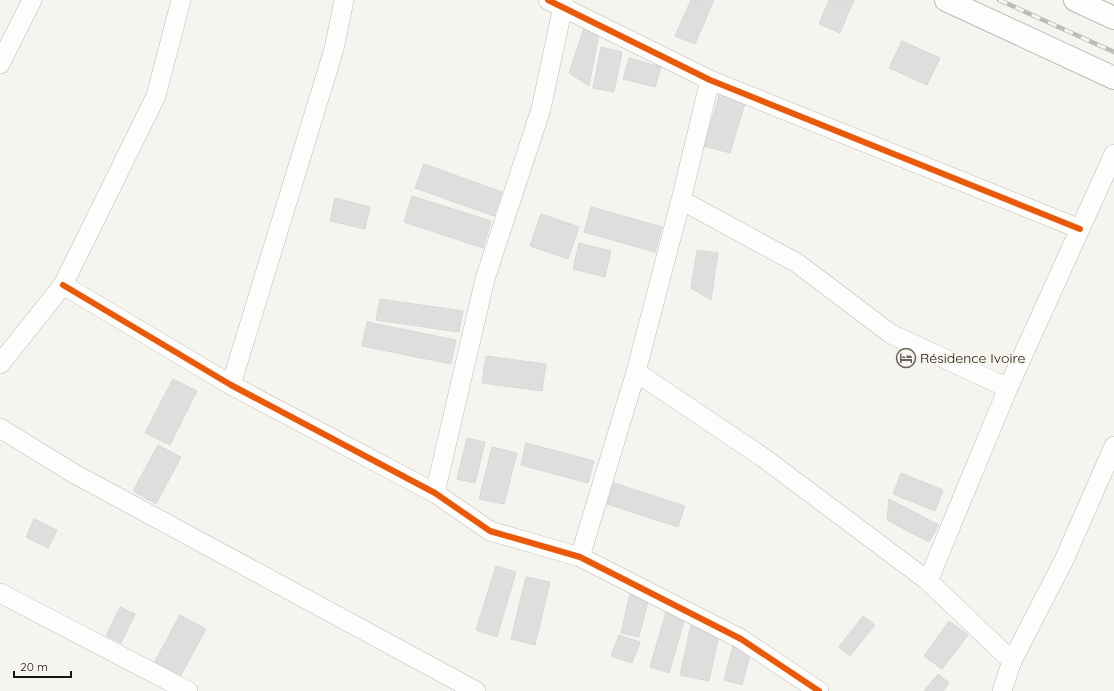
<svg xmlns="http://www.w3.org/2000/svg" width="1114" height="691" viewBox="0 0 1114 691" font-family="Quicksand,sans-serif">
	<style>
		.building { fill: #dddedd; stroke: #d7d8d7 }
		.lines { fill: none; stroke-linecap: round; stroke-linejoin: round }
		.minor-casing { stroke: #bbbab6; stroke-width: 20 }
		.secondary-casing { stroke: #bbbab6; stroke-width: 24 }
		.minor { stroke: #fefdfd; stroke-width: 19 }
		.secondary { stroke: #fefdfd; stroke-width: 22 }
		.rail-casing { stroke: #bcbcbb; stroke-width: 4.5 }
		.rail { stroke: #f8f5ec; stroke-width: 3; stroke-dasharray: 9; stroke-linecap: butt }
		.cycleway-casing { stroke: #f8f5ec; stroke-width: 8 }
		.cycleway { stroke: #e8590c; stroke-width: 6 }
		.labels { text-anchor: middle; stroke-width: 4; stroke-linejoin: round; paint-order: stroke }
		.poi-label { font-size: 14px; fill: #141411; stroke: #f8f5ec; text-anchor: start }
	</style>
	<rect width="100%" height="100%" fill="#f5f4ef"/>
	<g class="building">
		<polygon points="691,0 714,0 695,44 675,36"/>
		<polygon points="829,0 854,0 840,33 819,24"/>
		<polygon points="585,25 599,33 589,86 569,73"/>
		<polygon points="902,41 940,58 927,85 889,68"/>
		<polygon points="601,47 622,52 614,92 593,88"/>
		<polygon points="629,58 661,67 655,87 623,79"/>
		<polygon points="720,93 746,100 730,153 704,146"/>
		<polygon points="424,164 502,192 494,216 415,188"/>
		<polygon points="412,196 491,221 483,248 404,222"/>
		<polygon points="335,198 370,207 365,229 330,221"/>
		<polygon points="591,207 662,227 655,252 584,232"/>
		<polygon points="541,214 579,227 568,259 530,246"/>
		<polygon points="579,243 611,251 605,277 573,269"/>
		<polygon points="697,250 718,253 711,300 691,288"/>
		<polygon points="380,299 463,311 459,332 376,320"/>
		<polygon points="367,322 456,340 451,364 362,346"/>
		<polygon points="486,356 546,364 542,391 482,383"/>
		<polygon points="173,379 197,391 170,445 145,433"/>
		<polygon points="467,438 485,442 475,483 457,479"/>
		<polygon points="526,443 594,461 588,483 521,465"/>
		<polygon points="158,445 181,457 156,504 133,491"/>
		<polygon points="492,447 517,453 504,504 479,499"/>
		<polygon points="901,473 943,490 935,511 893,494"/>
		<polygon points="614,483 685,506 678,527 607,504"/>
		<polygon points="889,499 939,525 929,542 887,520"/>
		<polygon points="34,519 57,530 48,548 26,537"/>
		<polygon points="496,566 516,572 497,637 476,630"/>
		<polygon points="526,577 550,582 535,645 511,639"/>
		<polygon points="631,589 650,593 639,637 621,633"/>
		<polygon points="120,607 135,614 121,643 106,636"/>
		<polygon points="666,612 685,618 669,673 650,667"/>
		<polygon points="180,615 206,629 173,690 147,676"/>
		<polygon points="863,616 875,625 850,656 839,647"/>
		<polygon points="692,620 719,635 709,681 680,675"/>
		<polygon points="949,621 968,635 942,669 924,656"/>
		<polygon points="619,635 640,642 632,663 611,656"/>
		<polygon points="734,642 752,647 742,685 724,680"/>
		<polygon points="938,674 949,683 943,691 924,691"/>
	</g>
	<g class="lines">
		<g class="minor-casing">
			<g id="minor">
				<polyline points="548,0 710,80 1080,229"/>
				<polyline points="0,64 32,0"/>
				<polyline points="681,200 797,263 891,334 1008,388"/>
				<polyline points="63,285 231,385 435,493 490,531 580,557 741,639 819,691"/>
				<polyline points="0,364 63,285 156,96 181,0"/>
				<polyline points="636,372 764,458 928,581 1012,661"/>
				<polyline points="231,385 334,49 344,0"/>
				<polyline points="0,428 73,473 476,691"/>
				<polyline points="435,493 485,279 541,109 563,6 563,0"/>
				<polyline points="580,557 636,372 681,200 710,80"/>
				<polyline points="928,581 1008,388 1114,154"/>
				<polyline points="0,593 188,691"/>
				<polyline points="1002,691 1012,661 1064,560 1114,446"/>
			</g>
		</g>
		<g class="secondary-casing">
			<g id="secondary">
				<polyline points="946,0 1114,78"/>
				<polyline points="1075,0 1114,18"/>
			</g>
		</g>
		<use href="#minor" class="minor"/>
		<use href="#secondary" class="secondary"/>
		<g class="rail-casing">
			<polyline id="rail" points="999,0 1114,52"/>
		</g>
		<use href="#rail" class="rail"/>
		<g class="cycleway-casing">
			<g id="cycleway">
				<polyline points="548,0 710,80 1080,229"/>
				<polyline points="63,285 231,385 435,493 490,531 580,557 741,639 819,691"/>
			</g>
		</g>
		<use href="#cycleway" class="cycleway"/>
	</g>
	<defs>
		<g id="hotel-ring" transform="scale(1)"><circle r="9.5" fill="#f8f5ec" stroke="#63625f" stroke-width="1.5"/><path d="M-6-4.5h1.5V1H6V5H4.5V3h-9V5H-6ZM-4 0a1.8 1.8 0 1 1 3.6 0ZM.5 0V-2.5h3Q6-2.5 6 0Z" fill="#63625f"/></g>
	</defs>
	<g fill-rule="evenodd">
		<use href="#hotel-ring" x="906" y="358"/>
	</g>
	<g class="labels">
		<g class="poi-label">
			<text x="920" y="363">Résidence Ivoire</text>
		</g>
	</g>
	<path d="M14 671v6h57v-6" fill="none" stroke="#141411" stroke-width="2"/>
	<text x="20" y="671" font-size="12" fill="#141411" stroke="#f8f5ec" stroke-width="3" paint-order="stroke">20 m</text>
</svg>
